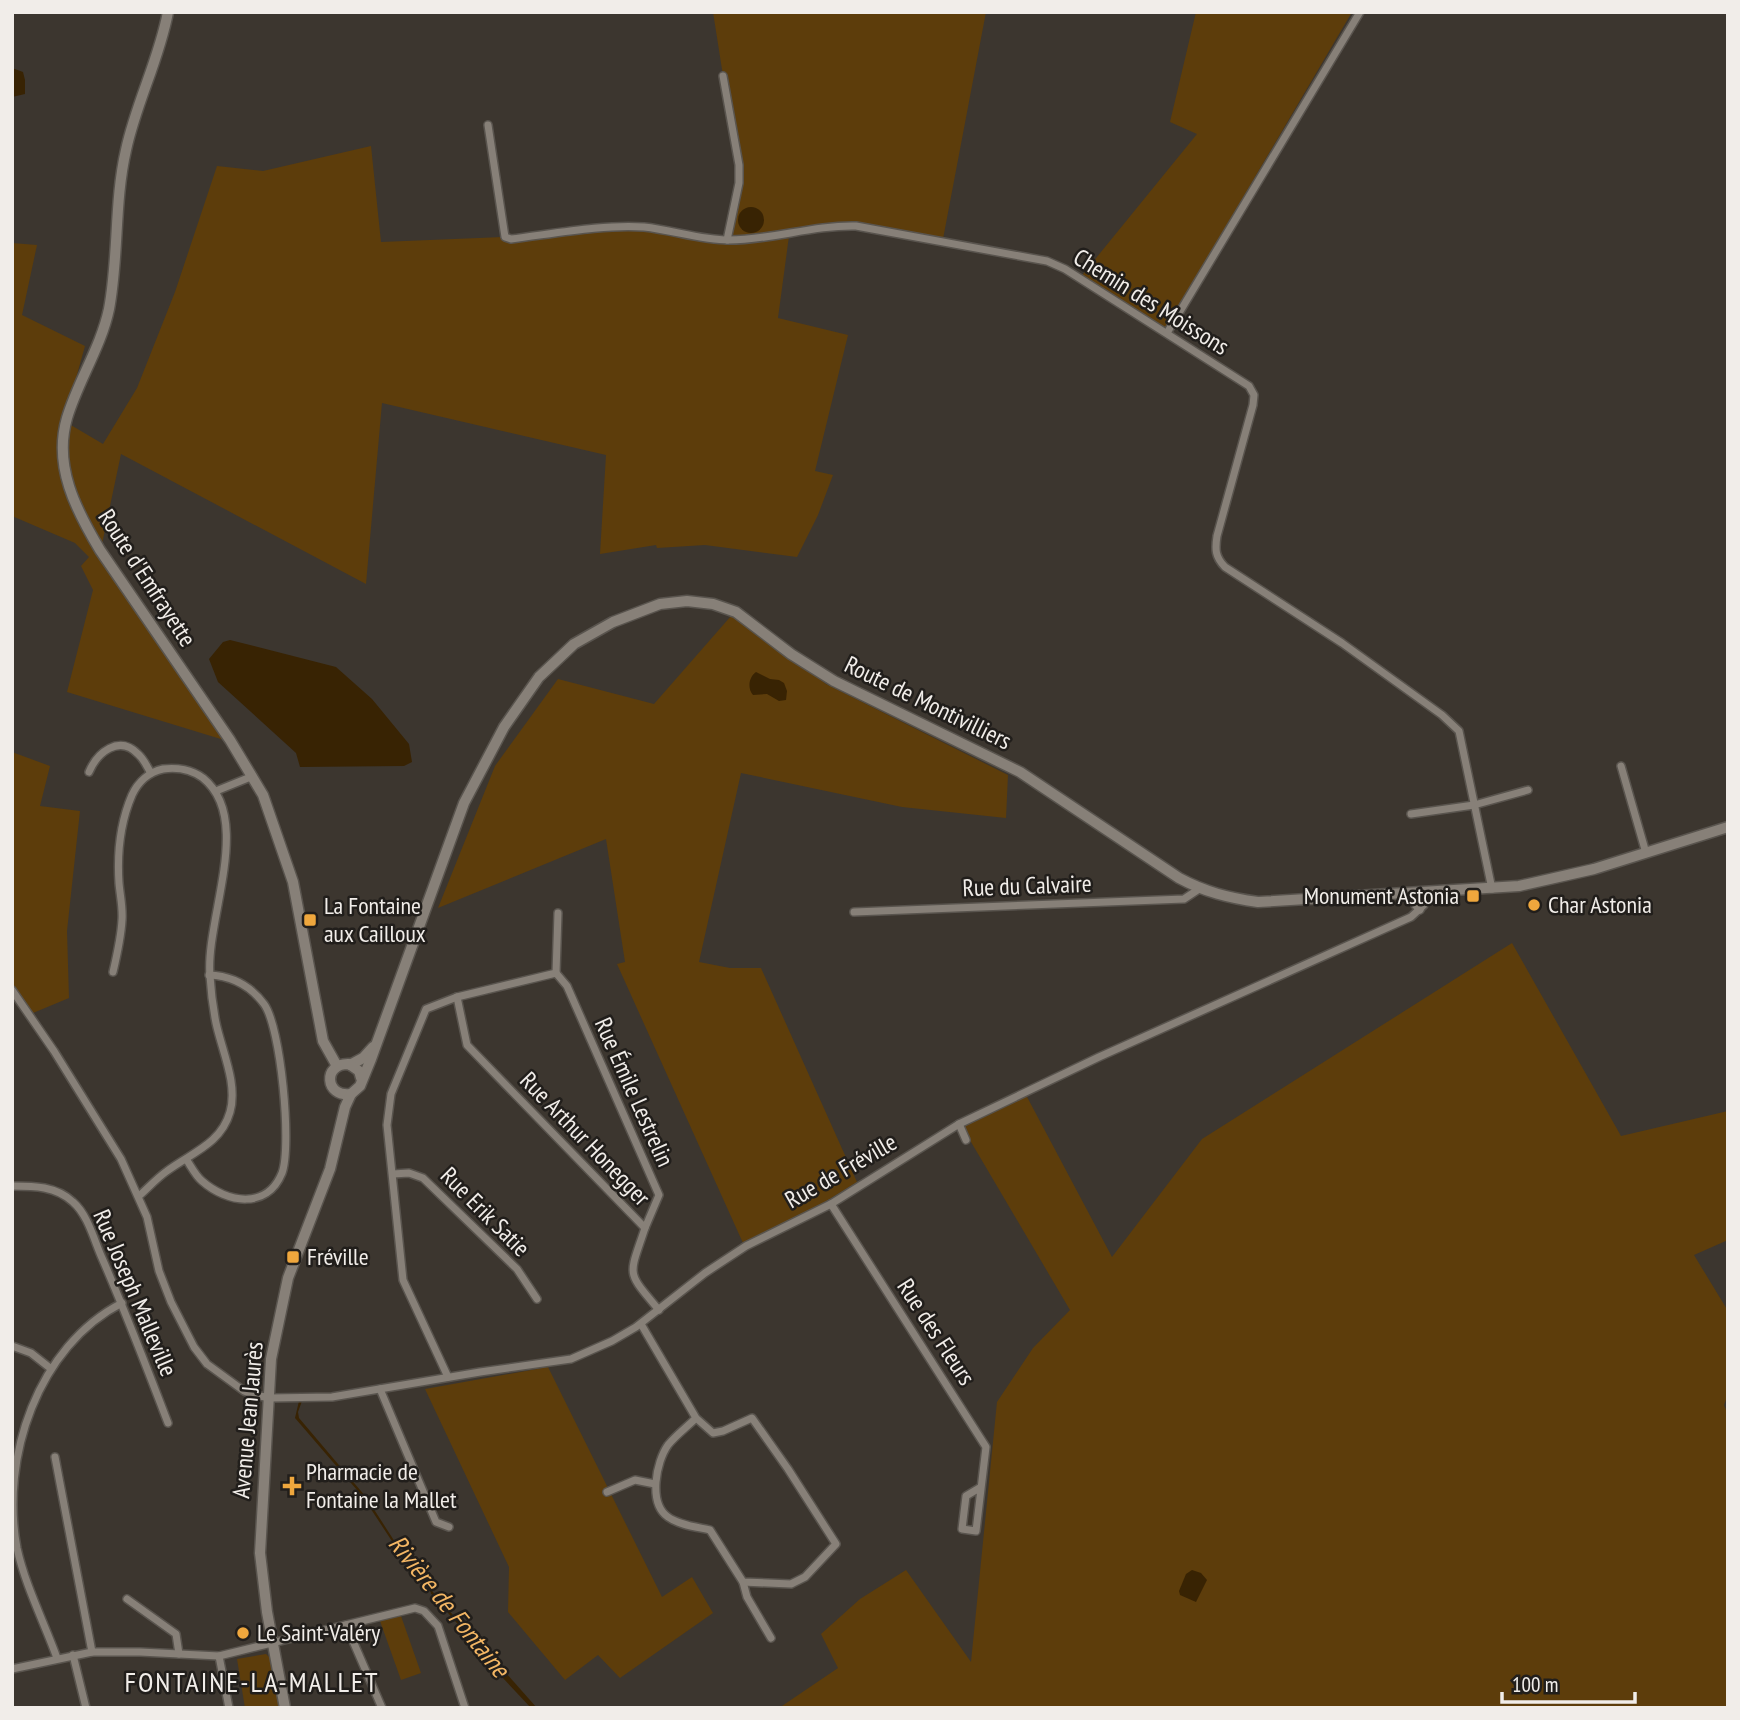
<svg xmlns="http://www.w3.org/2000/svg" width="1740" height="1720" viewBox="0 0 1740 1720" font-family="'PT Sans Narrow',sans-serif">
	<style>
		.green { fill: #5d3d0b }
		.water { fill: #382303 }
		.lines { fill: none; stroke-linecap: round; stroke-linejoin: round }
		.stream { stroke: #382303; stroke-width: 2.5 }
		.street-casing { stroke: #59544e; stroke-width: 10 }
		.secondary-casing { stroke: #59544e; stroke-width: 13 }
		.street { stroke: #878078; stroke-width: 7 }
		.secondary { stroke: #878078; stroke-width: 10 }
		.poi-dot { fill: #efa73d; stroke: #211e1b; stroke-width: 2.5 }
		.labels { text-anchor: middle; stroke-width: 5; stroke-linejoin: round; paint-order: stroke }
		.street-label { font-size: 24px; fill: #f1ede9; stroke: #211e1b }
		.poi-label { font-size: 24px; fill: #f1ede9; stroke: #211e1b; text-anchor: start }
		.water-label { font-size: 26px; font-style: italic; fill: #f3b664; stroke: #211e1b }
		.quarter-label { font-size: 28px; letter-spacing: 2px; fill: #f1ede9; stroke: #211e1b }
	</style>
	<rect width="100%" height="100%" fill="#3c362f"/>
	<g class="green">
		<polygon points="713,12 986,12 943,239 851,228 789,236 778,318 848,335 815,471 833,475 818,515 797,557 705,545 657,548 656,545 600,554 606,455 382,403 366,584 121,454 102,544 97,551 224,740 67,692 93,590 81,566 89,557 75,543 12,516 12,243 37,245 22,315 85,346 64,421 103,444 137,388 175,292 217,166 263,171 371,146 381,242 503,237 647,225 702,236 725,236 737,179 737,165"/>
		<polygon points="1196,12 1352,12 1162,335 1079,279 1197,134 1170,122"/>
		<polygon points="731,616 744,621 826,684 1008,775 1006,818 902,807 741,773 699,962 730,968 761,968 857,1182 823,1203 743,1243 617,964 625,962 606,839 438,908 495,766 558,679 654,704"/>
		<polygon points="12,752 50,766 40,806 80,811 67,931 69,998 33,1013 12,985"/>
		<polygon points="1512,943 1621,1136 1728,1111 1728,1240 1694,1255 1728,1311 1728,1394 1724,1405 1728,1415 1728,1708 779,1708 838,1668 821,1634 860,1599 906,1570 971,1662 997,1402 1033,1348 1070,1310 961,1125 1026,1095 1112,1257 1202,1139"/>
		<polygon points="548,1367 662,1597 692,1577 713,1613 620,1678 598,1655 565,1680 508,1612 509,1567 425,1389"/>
		<polygon points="401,1616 421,1673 401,1680 380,1621"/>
		<polygon points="266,1654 270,1658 280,1708 245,1708 237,1659"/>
	</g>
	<g class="water">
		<polygon points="12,68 23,72 25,80 25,94 12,97"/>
		<circle cx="751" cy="220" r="13"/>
		<polygon points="230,640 336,667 372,699 409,744 412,762 404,766 300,767 296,753 218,682 209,659 223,642"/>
		<path d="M 756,672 L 770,679 L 779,680 L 784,683 L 787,691 L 786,700 L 779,701 L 767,694 L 753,695 C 747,688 749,677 756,672 Z"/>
		<polygon points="299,1401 302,1401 298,1412 299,1418 366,1497 404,1556 413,1562 434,1594 432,1594 411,1564 403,1558 363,1497 295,1418"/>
		<polygon points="1192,1570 1201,1573 1207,1580 1196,1602 1180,1595 1179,1591 1186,1574"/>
		<polygon points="477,1640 537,1708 531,1708 472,1645"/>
	</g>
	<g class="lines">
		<polyline class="stream" points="432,1593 476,1643"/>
		<g class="street-casing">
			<g id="street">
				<polyline points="723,76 739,165 739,183 727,240"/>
				<path d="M 488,125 L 505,237 L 511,239 C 552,234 604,224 644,227 C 673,230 700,240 729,240 C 772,240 813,225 856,226 L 1047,261 L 1065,269 L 1249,386 L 1254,395 L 1253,405 L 1217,536 C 1215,549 1215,557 1225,567 L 1342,643 L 1442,715 L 1459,731 L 1492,889"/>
				<polyline points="1167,333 1360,12"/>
				<polyline points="1621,766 1646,853"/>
				<path d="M 89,772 C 97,753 119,734 138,754 C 144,759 147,767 151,773"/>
				<polyline points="216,791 253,776"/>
				<polyline points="1411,814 1474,805 1528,790"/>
				<polyline points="1415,893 1415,905 1420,910"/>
				<polyline points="854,912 1184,899 1199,889"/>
				<path d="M 113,972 C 117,955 121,938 122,920 C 123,908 120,895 119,883 C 117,853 120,823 132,795 C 138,782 149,772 163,769 C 177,767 192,770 203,778 C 254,819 205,919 210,976 C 211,992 213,1008 216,1023 C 222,1051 238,1084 230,1112 C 221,1144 191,1153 167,1171 C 157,1178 148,1188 139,1196"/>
				<polyline points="556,973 567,986 659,1195 645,1228"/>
				<polyline points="12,990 54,1051 121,1159 147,1217 159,1271 171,1302 194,1347 207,1364 244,1391 255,1395 270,1398 332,1397 480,1372 571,1359 612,1341 636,1327 705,1273 746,1246 831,1204 959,1124 1099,1057 1411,917 1424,905 1424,893"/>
				<path d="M 457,997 L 467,1045 L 645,1228 C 629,1277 625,1270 659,1310"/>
				<polyline points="959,1124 966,1140"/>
				<path d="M 186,1159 C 191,1166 195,1175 202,1181 C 227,1203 267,1210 282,1173 C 292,1146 281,1027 264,1004 C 250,985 232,976 209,975"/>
				<polyline points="393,1174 409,1173 423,1178 517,1269 537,1299"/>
				<path d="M 12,1186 C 34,1186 56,1186 73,1202 C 88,1215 94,1240 102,1258 C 126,1313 147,1368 168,1423"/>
				<polyline points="831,1204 986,1447 976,1531 962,1529 966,1496 981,1487"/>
				<path d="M 641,1324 L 696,1418 L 713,1433 L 723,1431 L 752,1418 L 788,1469 L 836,1544 L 805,1577 L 791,1584 L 743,1582 L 710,1530 C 697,1527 679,1525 668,1517 C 648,1503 656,1462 668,1445 C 676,1435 687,1427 696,1418"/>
				<polyline points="12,1346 31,1353 50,1368"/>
				<polyline points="448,1377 403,1280 387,1125 391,1094 426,1009 457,997 556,973 558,913"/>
				<polyline points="380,1389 436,1522 449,1527"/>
				<polyline points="55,1457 92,1652"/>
				<polyline points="607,1492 635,1480 655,1484"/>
				<polyline points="743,1582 747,1597 771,1638"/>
				<polyline points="127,1599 176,1634 179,1654"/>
				<polyline points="346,1625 382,1708"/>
				<polyline points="73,1655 86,1708"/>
				<polyline points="219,1656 229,1708"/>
				<path d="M 57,1658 C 44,1622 25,1585 17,1548 C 0,1458 38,1346 122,1303"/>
				<polyline points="12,1669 92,1652 140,1652 219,1656 415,1608 424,1611 438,1626 465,1708"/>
			</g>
		</g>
		<g class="secondary-casing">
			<g id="secondary">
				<path d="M 168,12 C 159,60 136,103 126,150 C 114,202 119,256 109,309 C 101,347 78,381 67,418 C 53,466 76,510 100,550 L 230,740 L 263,795 L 293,882 L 323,1041 L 337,1066"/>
				<polyline points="350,1065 363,1058 373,1047"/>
				<path d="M 351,1094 C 325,1098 322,1063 349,1064 L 359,1071 L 361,1078"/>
				<path d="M 285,1708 L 267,1612 L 260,1553 L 271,1359 L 288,1278 L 330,1169 L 345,1107 L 351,1094 L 360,1086 L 371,1059 L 464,803 L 504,727 L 539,677 L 574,644 L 613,622 L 660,604 L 687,601 L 713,604 L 736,612 L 791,654 L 834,681 L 1020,772 L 1179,878 C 1205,892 1229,898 1258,902 L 1519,886 L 1594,869 L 1728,827"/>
			</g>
		</g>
		<use href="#street" class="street"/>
		<use href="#secondary" class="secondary"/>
	</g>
	<g class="poi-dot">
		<rect x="1466" y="889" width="14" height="14" rx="3.5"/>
		<circle cx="1534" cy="905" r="7"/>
		<rect x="303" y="913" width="14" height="14" rx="3.5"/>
		<rect x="286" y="1250" width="14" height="14" rx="3.5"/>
		<path d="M288.5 1475.5h7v7h7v7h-7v7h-7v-7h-7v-7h7z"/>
		<circle cx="243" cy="1633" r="7"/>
	</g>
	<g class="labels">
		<g class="street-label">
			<text transform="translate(1151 302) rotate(32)" y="8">Chemin des Moissons</text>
			<text transform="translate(147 578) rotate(57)" y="8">Route d'Emfrayette</text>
			<text transform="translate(928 703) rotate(26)" y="8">Route de Montivilliers</text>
			<text transform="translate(1027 886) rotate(-2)" y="8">Rue du Calvaire</text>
			<text transform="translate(634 1092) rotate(66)" y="8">Rue Émile Lestrelin</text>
			<text transform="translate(585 1139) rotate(46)" y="8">Rue Arthur Honegger</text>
			<text transform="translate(841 1171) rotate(-30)" y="8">Rue de Fréville</text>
			<text transform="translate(485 1212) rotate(45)" y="8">Rue Erik Satie</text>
			<text transform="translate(135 1293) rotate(67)" y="8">Rue Joseph Malleville</text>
			<text transform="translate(936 1332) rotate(57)" y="8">Rue des Fleurs</text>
			<text transform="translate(248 1420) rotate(-85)" y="8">Avenue Jean Jaurès</text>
		</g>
		<g class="poi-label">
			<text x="1459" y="904" text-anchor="end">Monument Astonia</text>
			<text x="1548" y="913">Char Astonia</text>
			<text x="324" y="914">La Fontaine<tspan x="324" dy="28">aux Cailloux</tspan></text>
			<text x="307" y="1265">Fréville</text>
			<text x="306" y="1480">Pharmacie de<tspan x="306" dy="28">Fontaine la Mallet</tspan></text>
			<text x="257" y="1641">Le Saint-Valéry</text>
		</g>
		<g class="water-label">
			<text transform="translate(449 1606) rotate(51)" y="9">Rivière de Fontaine</text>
		</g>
		<g class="quarter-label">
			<text x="252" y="1692">FONTAINE-LA-MALLET</text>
		</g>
	</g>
	<rect width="1740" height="1720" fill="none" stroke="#f1ede9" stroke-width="28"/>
	<path d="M1502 1692v10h133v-10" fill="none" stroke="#f1ede9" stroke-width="3.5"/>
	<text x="1512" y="1692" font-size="21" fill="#f1ede9" stroke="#211e1b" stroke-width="5" paint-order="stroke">100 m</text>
</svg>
